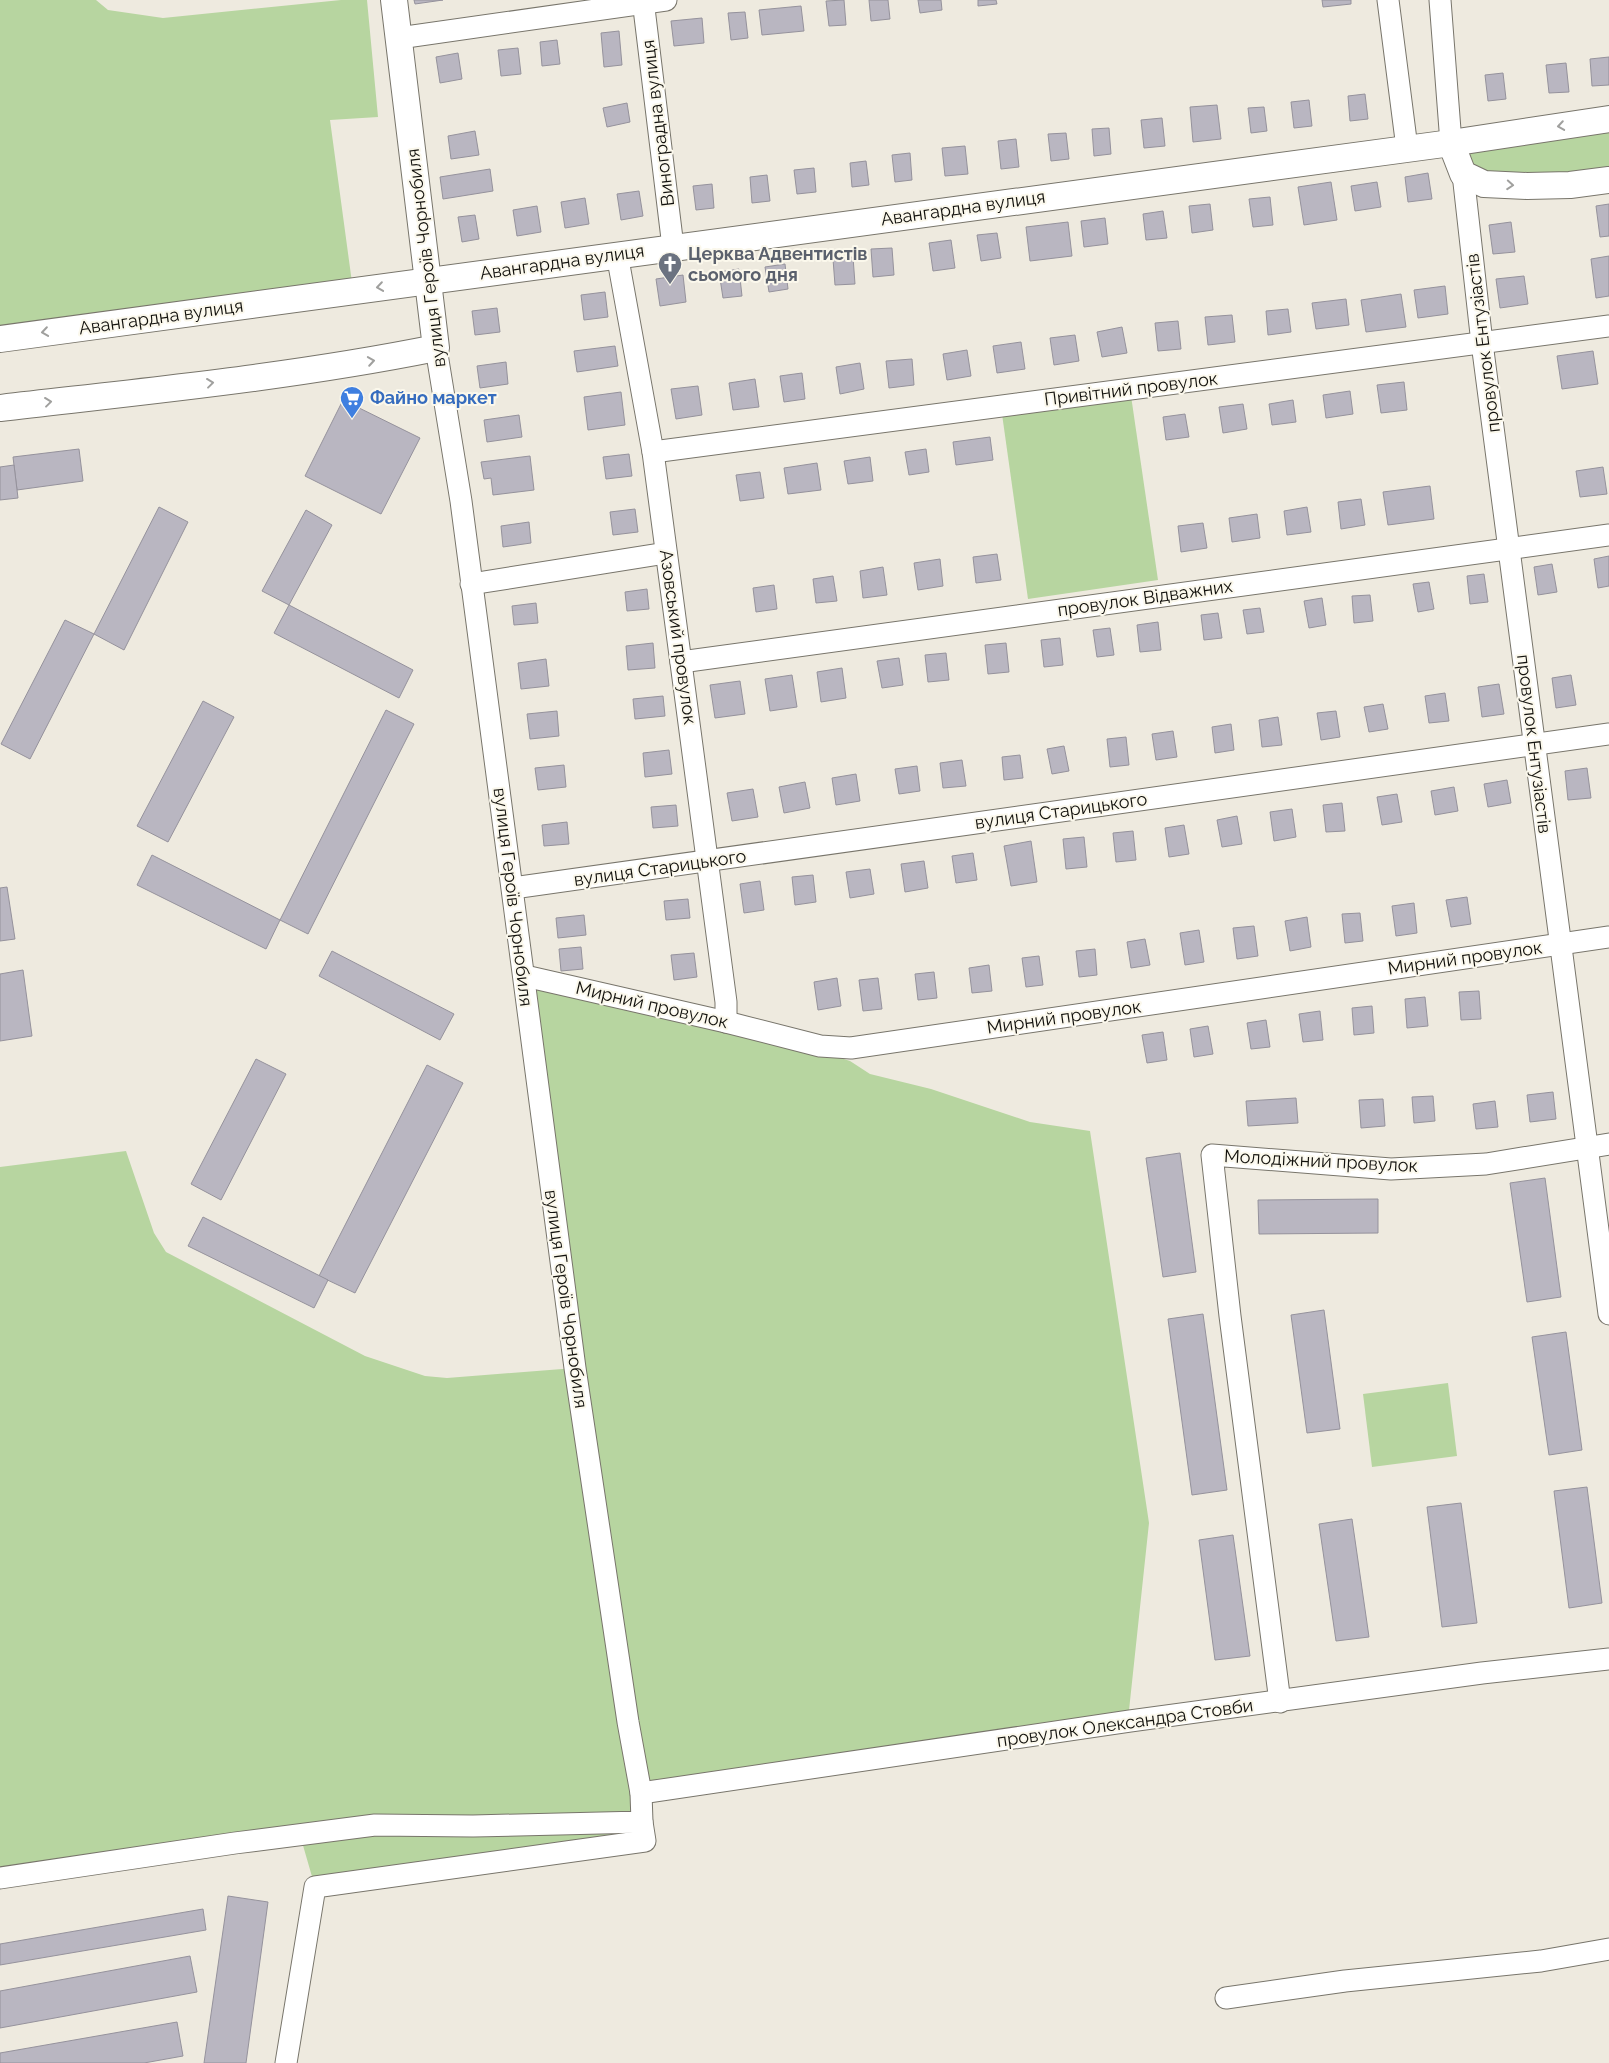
<svg xmlns="http://www.w3.org/2000/svg" width="1609" height="2063" viewBox="0 0 1609 2063" font-family="Raleway,sans-serif">
	<style>
		.green { fill: #b7d5a0 }
		.building { fill: #b9b6c1; stroke: #95929c }
		.lines { fill: none; stroke-linecap: round; stroke-linejoin: round }
		.minor-casing { stroke: #78756b; stroke-width: 23 }
		.tertiary-casing { stroke: #78756b; stroke-width: 28 }
		.minor { stroke: #fff; stroke-width: 21 }
		.tertiary { stroke: #fff; stroke-width: 26 }
		.oneway { stroke: #a0a09e }
		.labels { text-anchor: middle; stroke-width: 4; stroke-linejoin: round; paint-order: stroke }
		.street-label { font-size: 18px; fill: #12110d; stroke: #fbf8ec }
		.worship-label { font-size: 18px; font-weight: bold; fill: #5b616d; stroke: #fbf8ec; text-anchor: start }
		.shop-label { font-size: 18px; font-weight: bold; fill: #366cbe; stroke: #fbf8ec; text-anchor: start }
	</style>
	<rect width="100%" height="100%" fill="#eeeadf"/>
	<g class="green">
		<polygon points="0,0 96,0 108,10 163,18 341,0 367,0 378,117 330,120 353,290 0,334"/>
		<polygon points="1609,119 1609,180 1484,184 1451,143"/>
		<polygon points="1130,389 1158,580 1028,599 1001,407"/>
		<polygon points="534,982 803,1046 850,1061 870,1074 931,1089 1030,1122 1090,1131 1149,1523 1127,1729 641,1793"/>
		<polygon points="126,1151 154,1233 166,1252 365,1356 425,1376 447,1378 575,1368 645,1841 315,1887 300,1835 0,1878 0,1167"/>
		<polygon points="1448,1383 1457,1456 1372,1467 1363,1394"/>
	</g>
	<g class="building">
		<polygon points="414,0 443,0 415,4"/>
		<polygon points="844,0 846,25 829,26 826,1"/>
		<polygon points="869,0 888,0 890,19 871,21"/>
		<polygon points="918,0 941,0 942,10 920,13"/>
		<polygon points="978,0 996,0 997,4 978,6"/>
		<polygon points="1322,0 1351,0 1351,4 1323,7"/>
		<polygon points="801,6 804,31 762,35 759,10"/>
		<polygon points="745,12 748,38 731,40 728,13"/>
		<polygon points="702,18 704,43 674,46 671,21"/>
		<polygon points="619,31 622,65 604,67 601,33"/>
		<polygon points="557,40 560,64 542,66 540,42"/>
		<polygon points="518,48 521,74 501,76 498,50"/>
		<polygon points="458,53 462,79 440,83 436,57"/>
		<polygon points="1609,57 1609,85 1592,86 1590,59"/>
		<polygon points="1566,63 1569,92 1549,93 1546,65"/>
		<polygon points="1503,73 1506,99 1488,101 1485,75"/>
		<polygon points="1365,94 1368,119 1350,121 1348,96"/>
		<polygon points="1309,100 1312,126 1294,128 1291,102"/>
		<polygon points="627,103 630,122 607,127 603,108"/>
		<polygon points="1217,105 1221,139 1193,142 1190,107"/>
		<polygon points="1264,107 1267,131 1251,133 1248,108"/>
		<polygon points="1162,118 1165,146 1144,148 1141,120"/>
		<polygon points="1109,128 1111,154 1094,156 1092,129"/>
		<polygon points="475,131 479,155 451,159 448,136"/>
		<polygon points="1066,133 1069,159 1051,161 1048,134"/>
		<polygon points="1016,139 1019,167 1001,169 998,141"/>
		<polygon points="965,146 968,174 945,176 942,148"/>
		<polygon points="910,153 912,180 895,182 892,155"/>
		<polygon points="866,161 869,185 852,187 850,163"/>
		<polygon points="814,168 816,192 797,194 794,170"/>
		<polygon points="490,169 493,191 443,199 440,177"/>
		<polygon points="1428,173 1432,199 1408,202 1405,177"/>
		<polygon points="767,175 770,201 752,203 750,177"/>
		<polygon points="1331,182 1337,220 1304,225 1298,187"/>
		<polygon points="1377,182 1381,207 1355,211 1351,186"/>
		<polygon points="712,184 714,208 696,210 693,186"/>
		<polygon points="639,191 643,216 621,220 617,194"/>
		<polygon points="1270,197 1273,225 1253,227 1249,199"/>
		<polygon points="585,198 589,224 565,228 561,202"/>
		<polygon points="1210,204 1213,230 1192,233 1189,206"/>
		<polygon points="1609,204 1609,236 1600,237 1596,206"/>
		<polygon points="537,206 541,232 517,236 513,210"/>
		<polygon points="1163,211 1167,238 1146,240 1143,214"/>
		<polygon points="475,215 479,239 462,242 458,217"/>
		<polygon points="1105,218 1108,244 1084,247 1081,221"/>
		<polygon points="1068,222 1072,256 1030,261 1026,227"/>
		<polygon points="1511,222 1515,252 1493,254 1489,225"/>
		<polygon points="997,233 1001,258 981,261 977,235"/>
		<polygon points="951,240 955,268 933,271 929,243"/>
		<polygon points="892,248 894,275 873,277 871,249"/>
		<polygon points="1609,256 1609,296 1596,298 1591,259"/>
		<polygon points="853,257 855,284 835,285 833,259"/>
		<polygon points="785,264 788,289 769,292 765,267"/>
		<polygon points="739,269 742,296 723,298 719,272"/>
		<polygon points="683,275 686,302 660,306 656,279"/>
		<polygon points="1524,276 1528,304 1500,308 1496,279"/>
		<polygon points="1445,286 1448,314 1418,318 1414,290"/>
		<polygon points="605,292 608,317 584,320 581,295"/>
		<polygon points="1401,294 1406,327 1366,332 1361,300"/>
		<polygon points="1346,299 1349,325 1316,329 1312,303"/>
		<polygon points="497,308 500,332 475,335 472,311"/>
		<polygon points="1288,309 1291,332 1268,335 1266,311"/>
		<polygon points="1232,315 1235,342 1208,345 1205,317"/>
		<polygon points="1178,321 1181,349 1158,351 1155,323"/>
		<polygon points="1122,327 1127,353 1102,357 1097,332"/>
		<polygon points="1075,335 1079,361 1054,365 1050,338"/>
		<polygon points="1021,342 1025,369 997,373 993,346"/>
		<polygon points="615,346 618,366 577,372 574,351"/>
		<polygon points="967,350 971,376 947,380 943,354"/>
		<polygon points="1593,351 1598,384 1562,389 1557,356"/>
		<polygon points="912,359 914,385 889,388 886,361"/>
		<polygon points="506,362 508,384 480,388 477,366"/>
		<polygon points="860,363 864,389 840,394 836,367"/>
		<polygon points="802,373 805,399 784,402 780,376"/>
		<polygon points="755,379 759,407 733,410 729,383"/>
		<polygon points="1404,382 1407,410 1381,413 1377,385"/>
		<polygon points="698,386 702,415 676,419 671,389"/>
		<polygon points="1350,391 1353,414 1326,418 1323,395"/>
		<polygon points="621,392 625,425 588,430 584,397"/>
		<polygon points="343,400 420,438 381,514 305,476"/>
		<polygon points="1293,400 1296,422 1272,425 1269,404"/>
		<polygon points="1243,404 1247,429 1223,433 1219,407"/>
		<polygon points="1185,414 1189,437 1166,440 1163,417"/>
		<polygon points="519,415 522,437 487,442 484,420"/>
		<polygon points="990,437 993,460 956,465 953,442"/>
		<polygon points="79,449 83,481 17,490 13,457"/>
		<polygon points="926,449 929,472 909,475 905,452"/>
		<polygon points="629,454 632,476 606,479 603,457"/>
		<polygon points="530,456 534,490 493,495 491,478 484,479 481,462"/>
		<polygon points="870,457 873,481 848,484 844,461"/>
		<polygon points="817,463 821,490 788,494 784,468"/>
		<polygon points="14,465 18,498 0,500 0,467"/>
		<polygon points="1603,467 1607,494 1580,497 1576,471"/>
		<polygon points="760,472 764,498 740,501 736,475"/>
		<polygon points="1430,486 1434,519 1388,525 1383,492"/>
		<polygon points="1361,499 1365,525 1341,529 1338,502"/>
		<polygon points="159,507 188,522 124,650 94,634"/>
		<polygon points="1307,507 1311,532 1287,535 1284,511"/>
		<polygon points="635,509 638,532 613,535 610,512"/>
		<polygon points="306,510 332,525 289,605 262,591"/>
		<polygon points="1257,514 1260,538 1232,542 1229,518"/>
		<polygon points="529,522 531,543 503,547 501,526"/>
		<polygon points="1203,523 1207,548 1181,552 1178,526"/>
		<polygon points="997,554 1001,580 976,583 973,557"/>
		<polygon points="1609,556 1609,586 1598,588 1594,559"/>
		<polygon points="940,559 943,586 918,590 914,563"/>
		<polygon points="1552,564 1557,592 1538,595 1534,567"/>
		<polygon points="883,567 887,595 863,598 860,571"/>
		<polygon points="1484,574 1488,602 1470,604 1467,576"/>
		<polygon points="833,576 837,601 816,603 813,579"/>
		<polygon points="1429,582 1434,609 1418,612 1413,584"/>
		<polygon points="774,585 777,609 756,612 753,588"/>
		<polygon points="647,589 649,609 627,611 625,592"/>
		<polygon points="1370,595 1373,621 1354,623 1352,596"/>
		<polygon points="1322,598 1326,625 1309,628 1304,601"/>
		<polygon points="536,603 538,623 514,625 512,606"/>
		<polygon points="289,605 413,670 399,698 274,633"/>
		<polygon points="1260,608 1264,632 1247,634 1243,610"/>
		<polygon points="1218,613 1222,638 1204,640 1201,615"/>
		<polygon points="65,620 94,634 30,759 1,744"/>
		<polygon points="1158,622 1161,650 1140,652 1137,625"/>
		<polygon points="1110,628 1114,655 1097,657 1093,630"/>
		<polygon points="1060,638 1063,665 1044,667 1041,640"/>
		<polygon points="653,643 655,668 628,670 626,646"/>
		<polygon points="1006,643 1009,672 988,674 985,645"/>
		<polygon points="946,653 949,680 928,682 925,655"/>
		<polygon points="899,658 903,685 882,688 877,661"/>
		<polygon points="546,659 549,686 521,689 518,663"/>
		<polygon points="842,668 846,698 821,702 817,672"/>
		<polygon points="792,675 797,707 770,711 765,679"/>
		<polygon points="1571,675 1576,705 1556,708 1552,678"/>
		<polygon points="740,681 745,714 715,718 710,685"/>
		<polygon points="1499,684 1504,714 1482,717 1478,687"/>
		<polygon points="1445,693 1449,721 1429,723 1425,696"/>
		<polygon points="663,696 665,716 635,719 633,699"/>
		<polygon points="203,701 234,717 168,842 137,826"/>
		<polygon points="1383,704 1388,729 1369,732 1364,707"/>
		<polygon points="386,710 414,724 308,934 280,920"/>
		<polygon points="557,711 559,736 530,739 527,714"/>
		<polygon points="1336,711 1340,737 1321,740 1317,713"/>
		<polygon points="1278,717 1282,745 1262,747 1259,720"/>
		<polygon points="1231,724 1234,750 1215,753 1212,727"/>
		<polygon points="1173,731 1177,757 1156,760 1152,734"/>
		<polygon points="1126,737 1129,765 1110,767 1107,739"/>
		<polygon points="1064,746 1069,771 1052,774 1047,749"/>
		<polygon points="669,750 672,774 645,777 643,753"/>
		<polygon points="1020,755 1023,778 1004,780 1002,757"/>
		<polygon points="962,760 966,786 943,788 940,763"/>
		<polygon points="564,765 566,787 538,790 535,768"/>
		<polygon points="917,766 920,791 899,794 895,769"/>
		<polygon points="1587,768 1591,798 1568,800 1565,771"/>
		<polygon points="856,774 860,801 836,805 832,778"/>
		<polygon points="1507,780 1511,803 1488,807 1484,784"/>
		<polygon points="805,782 810,808 784,813 779,787"/>
		<polygon points="1454,787 1458,811 1435,815 1431,791"/>
		<polygon points="753,789 758,817 732,821 727,793"/>
		<polygon points="1397,794 1402,822 1382,825 1377,797"/>
		<polygon points="1342,803 1345,831 1326,832 1323,805"/>
		<polygon points="676,805 678,826 653,828 651,807"/>
		<polygon points="1292,809 1296,837 1274,841 1270,812"/>
		<polygon points="1237,816 1242,844 1222,847 1217,820"/>
		<polygon points="567,822 569,844 544,846 542,825"/>
		<polygon points="1184,825 1189,854 1169,857 1165,828"/>
		<polygon points="1133,831 1136,860 1116,862 1113,833"/>
		<polygon points="1084,837 1087,867 1066,869 1063,839"/>
		<polygon points="1031,841 1037,882 1011,886 1004,846"/>
		<polygon points="973,853 977,880 956,883 952,856"/>
		<polygon points="152,855 280,920 266,949 137,885"/>
		<polygon points="924,861 928,888 905,892 901,864"/>
		<polygon points="870,869 874,894 850,898 846,872"/>
		<polygon points="813,875 816,902 795,905 792,877"/>
		<polygon points="760,881 764,910 744,913 740,884"/>
		<polygon points="7,887 15,939 0,941 0,888"/>
		<polygon points="1467,897 1471,924 1451,927 1446,900"/>
		<polygon points="688,899 690,918 666,920 664,901"/>
		<polygon points="1414,903 1417,933 1396,936 1392,906"/>
		<polygon points="1360,913 1363,941 1345,943 1342,914"/>
		<polygon points="584,915 586,935 558,938 556,918"/>
		<polygon points="1307,917 1311,947 1290,951 1285,921"/>
		<polygon points="1254,926 1258,956 1237,959 1233,928"/>
		<polygon points="1199,930 1204,962 1185,965 1180,933"/>
		<polygon points="1145,939 1150,965 1131,968 1127,942"/>
		<polygon points="581,947 583,969 561,971 559,949"/>
		<polygon points="1095,949 1097,975 1079,977 1076,951"/>
		<polygon points="332,951 454,1014 440,1040 319,976"/>
		<polygon points="694,953 697,977 674,980 671,955"/>
		<polygon points="1039,956 1043,985 1026,987 1022,958"/>
		<polygon points="989,965 992,991 972,993 969,968"/>
		<polygon points="23,970 32,1036 0,1041 0,974"/>
		<polygon points="934,972 937,998 918,1000 915,974"/>
		<polygon points="837,978 841,1006 818,1010 814,982"/>
		<polygon points="878,978 882,1009 863,1011 859,980"/>
		<polygon points="1479,991 1481,1019 1461,1020 1459,992"/>
		<polygon points="1425,997 1428,1026 1407,1028 1405,999"/>
		<polygon points="1372,1006 1374,1033 1354,1035 1352,1008"/>
		<polygon points="1320,1011 1323,1040 1303,1042 1299,1014"/>
		<polygon points="1266,1020 1270,1047 1251,1049 1247,1023"/>
		<polygon points="1208,1026 1213,1054 1194,1057 1190,1029"/>
		<polygon points="1163,1032 1167,1060 1147,1063 1142,1035"/>
		<polygon points="256,1059 286,1074 221,1200 191,1184"/>
		<polygon points="427,1065 463,1083 355,1293 319,1276"/>
		<polygon points="1553,1092 1556,1119 1530,1122 1527,1095"/>
		<polygon points="1433,1096 1435,1121 1414,1123 1412,1097"/>
		<polygon points="1296,1098 1298,1123 1248,1126 1246,1101"/>
		<polygon points="1383,1099 1385,1126 1361,1128 1359,1100"/>
		<polygon points="1495,1101 1498,1127 1476,1129 1473,1104"/>
		<polygon points="1180,1153 1196,1272 1163,1277 1146,1158"/>
		<polygon points="1545,1178 1561,1297 1527,1302 1510,1183"/>
		<polygon points="1378,1199 1378,1233 1259,1234 1258,1200"/>
		<polygon points="203,1217 328,1280 314,1308 188,1246"/>
		<polygon points="1324,1310 1340,1429 1307,1433 1291,1315"/>
		<polygon points="1203,1314 1227,1490 1192,1495 1168,1319"/>
		<polygon points="1566,1332 1582,1450 1549,1455 1532,1337"/>
		<polygon points="1587,1487 1602,1603 1569,1608 1554,1491"/>
		<polygon points="1461,1503 1477,1623 1442,1627 1427,1507"/>
		<polygon points="1352,1519 1369,1637 1336,1641 1319,1524"/>
		<polygon points="1233,1535 1250,1656 1215,1660 1199,1540"/>
		<polygon points="228,1896 268,1902 246,2063 204,2063"/>
		<polygon points="203,1909 206,1930 0,1965 0,1944"/>
		<polygon points="190,1956 197,1992 0,2028 0,1991"/>
		<polygon points="177,2022 183,2056 144,2063 0,2063 0,2053"/>
	</g>
	<g class="lines">
		<g class="minor-casing">
			<g id="minor">
				<polyline points="643,0 673,247"/>
				<polyline points="1388,0 1407,148"/>
				<polyline points="1440,0 1451,143"/>
				<polyline points="399,38 666,0"/>
				<polyline points="1463,174 1482,343 1609,1314"/>
				<polyline points="617,254 653,452 726,1002 726,1022"/>
				<polyline points="653,452 1609,326"/>
				<polyline points="471,584 666,553"/>
				<polyline points="681,662 1609,535"/>
				<polyline points="513,888 1609,734"/>
				<polyline points="525,976 726,1022 820,1046 851,1048 1609,937"/>
				<polyline points="1280,1702 1230,1316 1212,1155 1391,1169 1486,1164 1609,1144"/>
				<polyline points="641,1793 1130,1721 1482,1673 1609,1659"/>
				<polyline points="0,1878 235,1843 375,1825 473,1826 642,1822 641,1793 628,1722 575,1368 461,501 436,348"/>
				<polyline points="1226,1998 1345,1981 1541,1961 1609,1949"/>
				<polyline points="286,2063 315,1887 645,1841 642,1822"/>
			</g>
		</g>
		<g class="tertiary-casing">
			<g id="tertiary">
				<polyline points="1451,143 1609,119"/>
				<polyline points="0,339 1451,143 1463,174 1484,184 1527,186 1570,185 1609,180"/>
				<path d="M 0,408 C 146,391 292,377 436,348 L 394,0"/>
			</g>
		</g>
		<use href="#minor" class="minor"/>
		<use href="#tertiary" class="tertiary"/>
	</g>
	<defs><path id="oneway-chevron" d="M-2-3.5L2.5 0L-2 3.5" fill="none" stroke-width="1.6" stroke-linecap="round" stroke-linejoin="round" transform="scale(1.25)"/></defs>
	<g class="oneway">
		<use href="#oneway-chevron" transform="translate(1561 126) rotate(171)"/>
		<use href="#oneway-chevron" transform="translate(1510 185) rotate(4)"/>
		<use href="#oneway-chevron" transform="translate(380 287) rotate(172)"/>
		<use href="#oneway-chevron" transform="translate(45 332) rotate(172)"/>
		<use href="#oneway-chevron" transform="translate(371 361) rotate(-9)"/>
		<use href="#oneway-chevron" transform="translate(210 383) rotate(-7)"/>
		<use href="#oneway-chevron" transform="translate(48 402) rotate(-7)"/>
	</g>
	<defs>
		<g id="church-pin" transform="scale(1.25)"><path d="M0 17L-7.5 6A9.5 9.5 0 1 1 7.5 6Z" fill="#6b7280" stroke="#fbf8ec"/><path d="M-1.2-6h2.4v3.5h3.3v2.4h-3.3V6h-2.4V-.1h-3.3v-2.4h3.3Z" fill="#fff"/></g>
		<g id="supermarket-pin" transform="scale(1.25)"><path d="M0 17L-7.5 6A9.5 9.5 0 1 1 7.5 6Z" fill="#3f7fe0" stroke="#fbf8ec"/><path d="M-6-5.5h2.5l.6 2H6L4.5 2H-2.5L-4.4-4H-6ZM-1.5 3.2a1.3 1.3 0 1 0 .1 0ZM3 3.2a1.3 1.3 0 1 0 .1 0Z" fill="#fff"/></g>
	</defs>
	<g fill-rule="evenodd">
		<use href="#church-pin" x="670" y="264"/>
		<use href="#supermarket-pin" x="352" y="398"/>
	</g>
	<g class="labels">
		<g class="street-label">
			<text transform="translate(658 123) rotate(-97)" y="6">Виноградна вулиця</text>
			<text transform="translate(963 208) rotate(-8)" y="6">Авангардна вулиця</text>
			<text transform="translate(426 258) rotate(-97)" y="6">вулиця Героїв Чорнобиля</text>
			<text transform="translate(562 262) rotate(-8)" y="6">Авангардна вулиця</text>
			<text transform="translate(161 317) rotate(-8)" y="6">Авангардна вулиця</text>
			<text transform="translate(1483 343) rotate(-97)" y="6">провулок Ентузіастів</text>
			<text transform="translate(1131 389) rotate(-7)" y="6">Привітний провулок</text>
			<text transform="translate(1145 598) rotate(-8)" y="6">провулок Відважних</text>
			<text transform="translate(678 637) rotate(82)" y="6">Азовський провулок</text>
			<text transform="translate(1534 744) rotate(83)" y="6">провулок Ентузіастів</text>
			<text transform="translate(1061 811) rotate(-8)" y="6">вулиця Старицького</text>
			<text transform="translate(660 868) rotate(-8)" y="6">вулиця Старицького</text>
			<text transform="translate(513 897) rotate(83)" y="6">вулиця Героїв Чорнобиля</text>
			<text transform="translate(1465 958) rotate(-8)" y="6">Мирний провулок</text>
			<text transform="translate(652 1005) rotate(13)" y="6">Мирний провулок</text>
			<text transform="translate(1064 1017) rotate(-8)" y="6">Мирний провулок</text>
			<text transform="translate(1321 1161) rotate(3)" y="6">Молодіжний провулок</text>
			<text transform="translate(566 1299) rotate(82)" y="6">вулиця Героїв Чорнобиля</text>
			<text transform="translate(1125 1723) rotate(-8)" y="6">провулок Олександра Стовби</text>
		</g>
		<g class="worship-label">
			<text x="688" y="260">Церква Адвентистів<tspan x="688" dy="21">сьомого дня</tspan></text>
		</g>
		<g class="shop-label">
			<text x="370" y="404">Файно маркет</text>
		</g>
	</g>
</svg>
